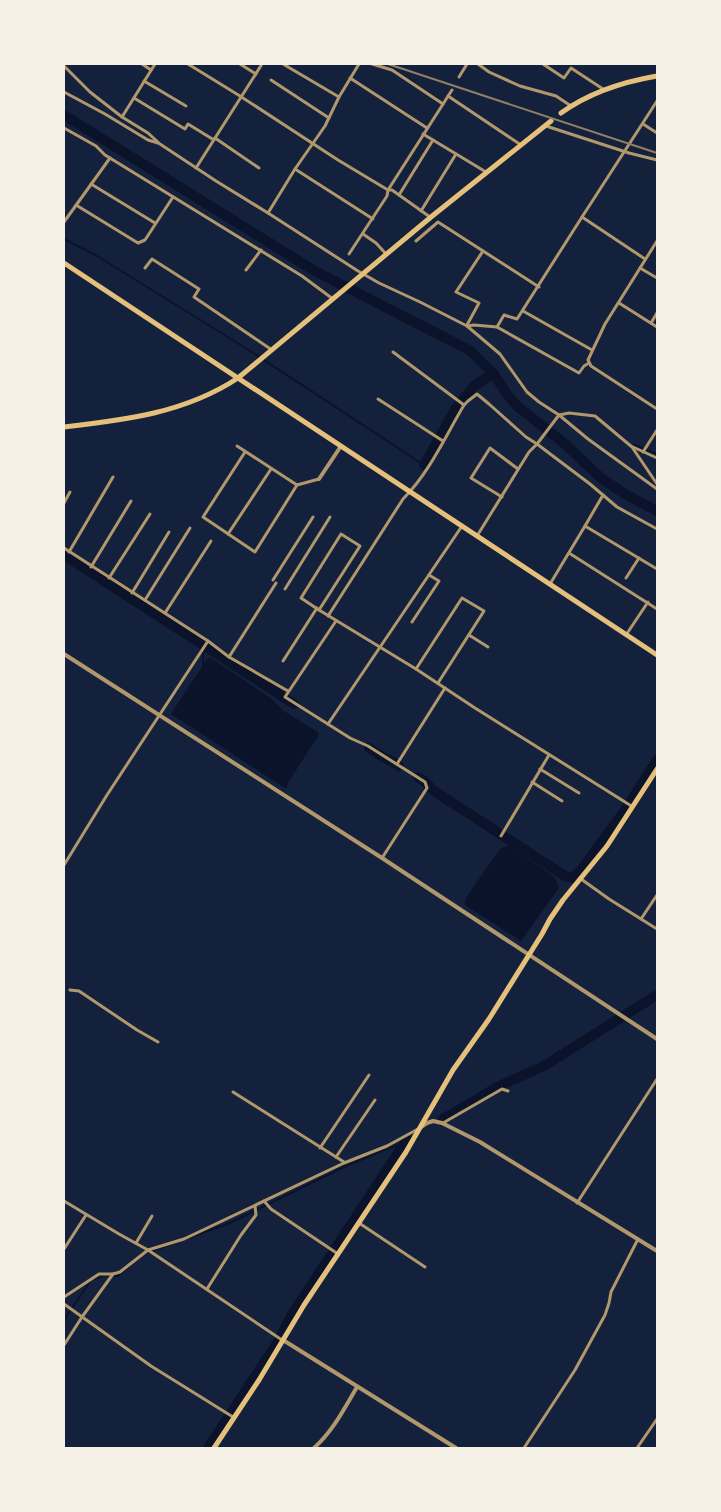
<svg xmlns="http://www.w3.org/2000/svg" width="721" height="1512" viewBox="0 0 721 1512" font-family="'Varela Round',sans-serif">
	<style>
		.water { fill: #0b132b }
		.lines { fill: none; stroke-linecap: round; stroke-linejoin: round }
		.stream { stroke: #0b132b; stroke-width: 2 }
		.river { stroke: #0b132b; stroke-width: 10 }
		.minor { stroke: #b1986c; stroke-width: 3 }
		.tertiary { stroke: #b1986c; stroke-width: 4 }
		.primary { stroke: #e5c07b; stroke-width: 5 }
		.trunk { stroke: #e5c07b; stroke-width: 5 }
		.rail { stroke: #918062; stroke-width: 2 }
	</style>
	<rect width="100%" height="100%" fill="#14213d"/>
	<g class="water">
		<polygon points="211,658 272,699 284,711 318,732 318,736 288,783 287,788 285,788 171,714 207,659"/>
		<polygon points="508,845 555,877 559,888 521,941 465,905 465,899 500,849"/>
	</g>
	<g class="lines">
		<g class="stream">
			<polyline points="64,237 66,240 97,256 244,347 424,465"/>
			<polyline points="634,445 657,454"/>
			<polyline points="203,645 203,665"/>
			<polyline points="144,1254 230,1223 348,1165 405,1142"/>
			<polyline points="112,1276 118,1276 129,1267"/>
			<polyline points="64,1320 91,1280 105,1275"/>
		</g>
		<g class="river">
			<polyline points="64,115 315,271 469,350 493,373 507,394 516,405 565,444 601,478 625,494 657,511"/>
			<polyline points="424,465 456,408 474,386 493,373"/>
			<polyline points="64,555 294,704"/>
			<path d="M 369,748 C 379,755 389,760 399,766"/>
			<polyline points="418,777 424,781 434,791 565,876 572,878 581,870 623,813 657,760"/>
			<polyline points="443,1119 499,1086 544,1066 657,995"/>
			<polyline points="208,1448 277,1343 291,1316 405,1142 408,1140"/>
		</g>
		<g class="minor">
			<polyline points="142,64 151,70"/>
			<polyline points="188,64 240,96 338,160 388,190 392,190 430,217"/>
			<polyline points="240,64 256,74"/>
			<polyline points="283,64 339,97"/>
			<polyline points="372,64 392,70 443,104"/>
			<polyline points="478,64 489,72 520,86 556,96 571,106"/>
			<polyline points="543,64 564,78 571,68 603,89"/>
			<polyline points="64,66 90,92 122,117 148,133 160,144 216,181 268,213 358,271 379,283 420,302 467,326 500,354 527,392 539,402 559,415 588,439 657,489"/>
			<polyline points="459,77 467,64"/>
			<polyline points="350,78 427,128"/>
			<polyline points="271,80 329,118"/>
			<polyline points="144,81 186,106"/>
			<polyline points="64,92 105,114 148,140 158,143"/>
			<polyline points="448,96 521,145"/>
			<polyline points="134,98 185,129 188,124 214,140"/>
			<polyline points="122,117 155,64"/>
			<polyline points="643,124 657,133"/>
			<polyline points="546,126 629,153 657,160"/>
			<polyline points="64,128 96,146 105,155 302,276 333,299"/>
			<polyline points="423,134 486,172"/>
			<polyline points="215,138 259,168"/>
			<polyline points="196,168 262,64"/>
			<polyline points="295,169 373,219"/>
			<polyline points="91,184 155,223"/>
			<polyline points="399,195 433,140"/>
			<polyline points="76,205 138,243 145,240 173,197"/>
			<polyline points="421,211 456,154"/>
			<polyline points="268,213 295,169 325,126 339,97 359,64"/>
			<polyline points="64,222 110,158"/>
			<polyline points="363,234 376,243 386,254"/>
			<polyline points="416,241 438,222 539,287"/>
			<polyline points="657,241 605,324 588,360 591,366 657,409"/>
			<polyline points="349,254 387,196 388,190 452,90"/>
			<polyline points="645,259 582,217 657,101"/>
			<polyline points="145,268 152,259 199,289 194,297 272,350"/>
			<polyline points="640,268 657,278"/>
			<polyline points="246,270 261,250"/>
			<polyline points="619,303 657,327"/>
			<polyline points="523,311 592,350"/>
			<polyline points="651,323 657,313"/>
			<polyline points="467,325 479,303 456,292 483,251"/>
			<polyline points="467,326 474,325 497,327 579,373 584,366 589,363"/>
			<polyline points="497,327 504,315 517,319 582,217"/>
			<polyline points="393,352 464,405"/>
			<polyline points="378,399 443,441"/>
			<polyline points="237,446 297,485 319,479"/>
			<polyline points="633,447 657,458"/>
			<polyline points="245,452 203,517 255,552 297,485"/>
			<polyline points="643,452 657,430"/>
			<polyline points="502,497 471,478 490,448 518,469"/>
			<polyline points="64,503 70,492"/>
			<polyline points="585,526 603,495"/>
			<polyline points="228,534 271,469"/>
			<polygon points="341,534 360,546 319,610 301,598"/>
			<polyline points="477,536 529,452 537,444 559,415 569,413 595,416 632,447 657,484"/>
			<polyline points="64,548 208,641 229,657 288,691"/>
			<polyline points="69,552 113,477"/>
			<polyline points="569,553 657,609"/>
			<polyline points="91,567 131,501"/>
			<polyline points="109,578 150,514"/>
			<polyline points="626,578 639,558"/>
			<polyline points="273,580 313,517"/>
			<polyline points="550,584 585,526 657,569"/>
			<polyline points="285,589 330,517"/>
			<polyline points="132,593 169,532"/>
			<polyline points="145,600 190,528"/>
			<polyline points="319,610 416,669 475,708 633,807"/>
			<polyline points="165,613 211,541"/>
			<path d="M 328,616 L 403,499 C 429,473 445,437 464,405 L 468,401 L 477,394 L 489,404 L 526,437 L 537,444 L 590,484 L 617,507 L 657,529"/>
			<polyline points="336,621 285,697 350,738 368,746 425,782 427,788 382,858"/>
			<polyline points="412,622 439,581 429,575"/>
			<polyline points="469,635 488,647"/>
			<polyline points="626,635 648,602"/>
			<polyline points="229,657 276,583"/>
			<polyline points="283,661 317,608"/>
			<polyline points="416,669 462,598 484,611 438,683"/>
			<polyline points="328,724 462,526"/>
			<polyline points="397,764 445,688"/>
			<polyline points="540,769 579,793"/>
			<polyline points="532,782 562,801"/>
			<polyline points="501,836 549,755"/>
			<polyline points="64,865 107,795 208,641"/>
			<polyline points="581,879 609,899 657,929"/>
			<polyline points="641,919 657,895"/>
			<polyline points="70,990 79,991 137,1030 158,1042"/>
			<polyline points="233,1092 344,1162"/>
			<polyline points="443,1123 502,1089 508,1091"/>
			<polyline points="320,1148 369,1075"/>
			<polyline points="336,1157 375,1100"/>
			<polyline points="64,1201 119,1234 148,1250 282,1340"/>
			<polyline points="264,1201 271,1209 338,1254"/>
			<polyline points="577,1203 657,1079"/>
			<polyline points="359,1223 425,1267"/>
			<polyline points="136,1243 152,1216"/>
			<polyline points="64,1249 86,1215"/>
			<polyline points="207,1289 241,1235 256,1215 255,1206"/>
			<polyline points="64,1297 99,1274 113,1274 120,1272 148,1250 184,1239 344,1163 387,1146 418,1129"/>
			<polyline points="64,1304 151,1366 233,1417"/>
			<polyline points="64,1345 82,1317 113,1274"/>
			<polyline points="524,1448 575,1370 605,1315 609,1303 611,1292 638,1239"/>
			<polyline points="637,1448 657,1419"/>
		</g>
		<g class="tertiary">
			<polyline points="319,479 341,446"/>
			<polyline points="64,654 382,858 657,1039"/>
			<polyline points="421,1127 427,1123 433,1121 442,1123 480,1142 657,1251"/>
			<polyline points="283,1340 456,1448"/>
			<path d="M 314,1448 C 333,1431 344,1409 357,1387"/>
		</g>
		<g class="primary">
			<path d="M 561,113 C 590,92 622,82 657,76"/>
			<path d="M 64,427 C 125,420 185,413 238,378 L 431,217 L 551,121"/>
			<polyline points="214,1448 259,1380 304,1305 406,1152 453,1070 489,1019 542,934 550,919 563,900 607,846 657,769"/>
		</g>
		<polyline class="trunk" points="64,263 657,655"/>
		<polyline class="rail" points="388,64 657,153"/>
	</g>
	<rect width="721" height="1512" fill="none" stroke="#f6f1e7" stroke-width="130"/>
</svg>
